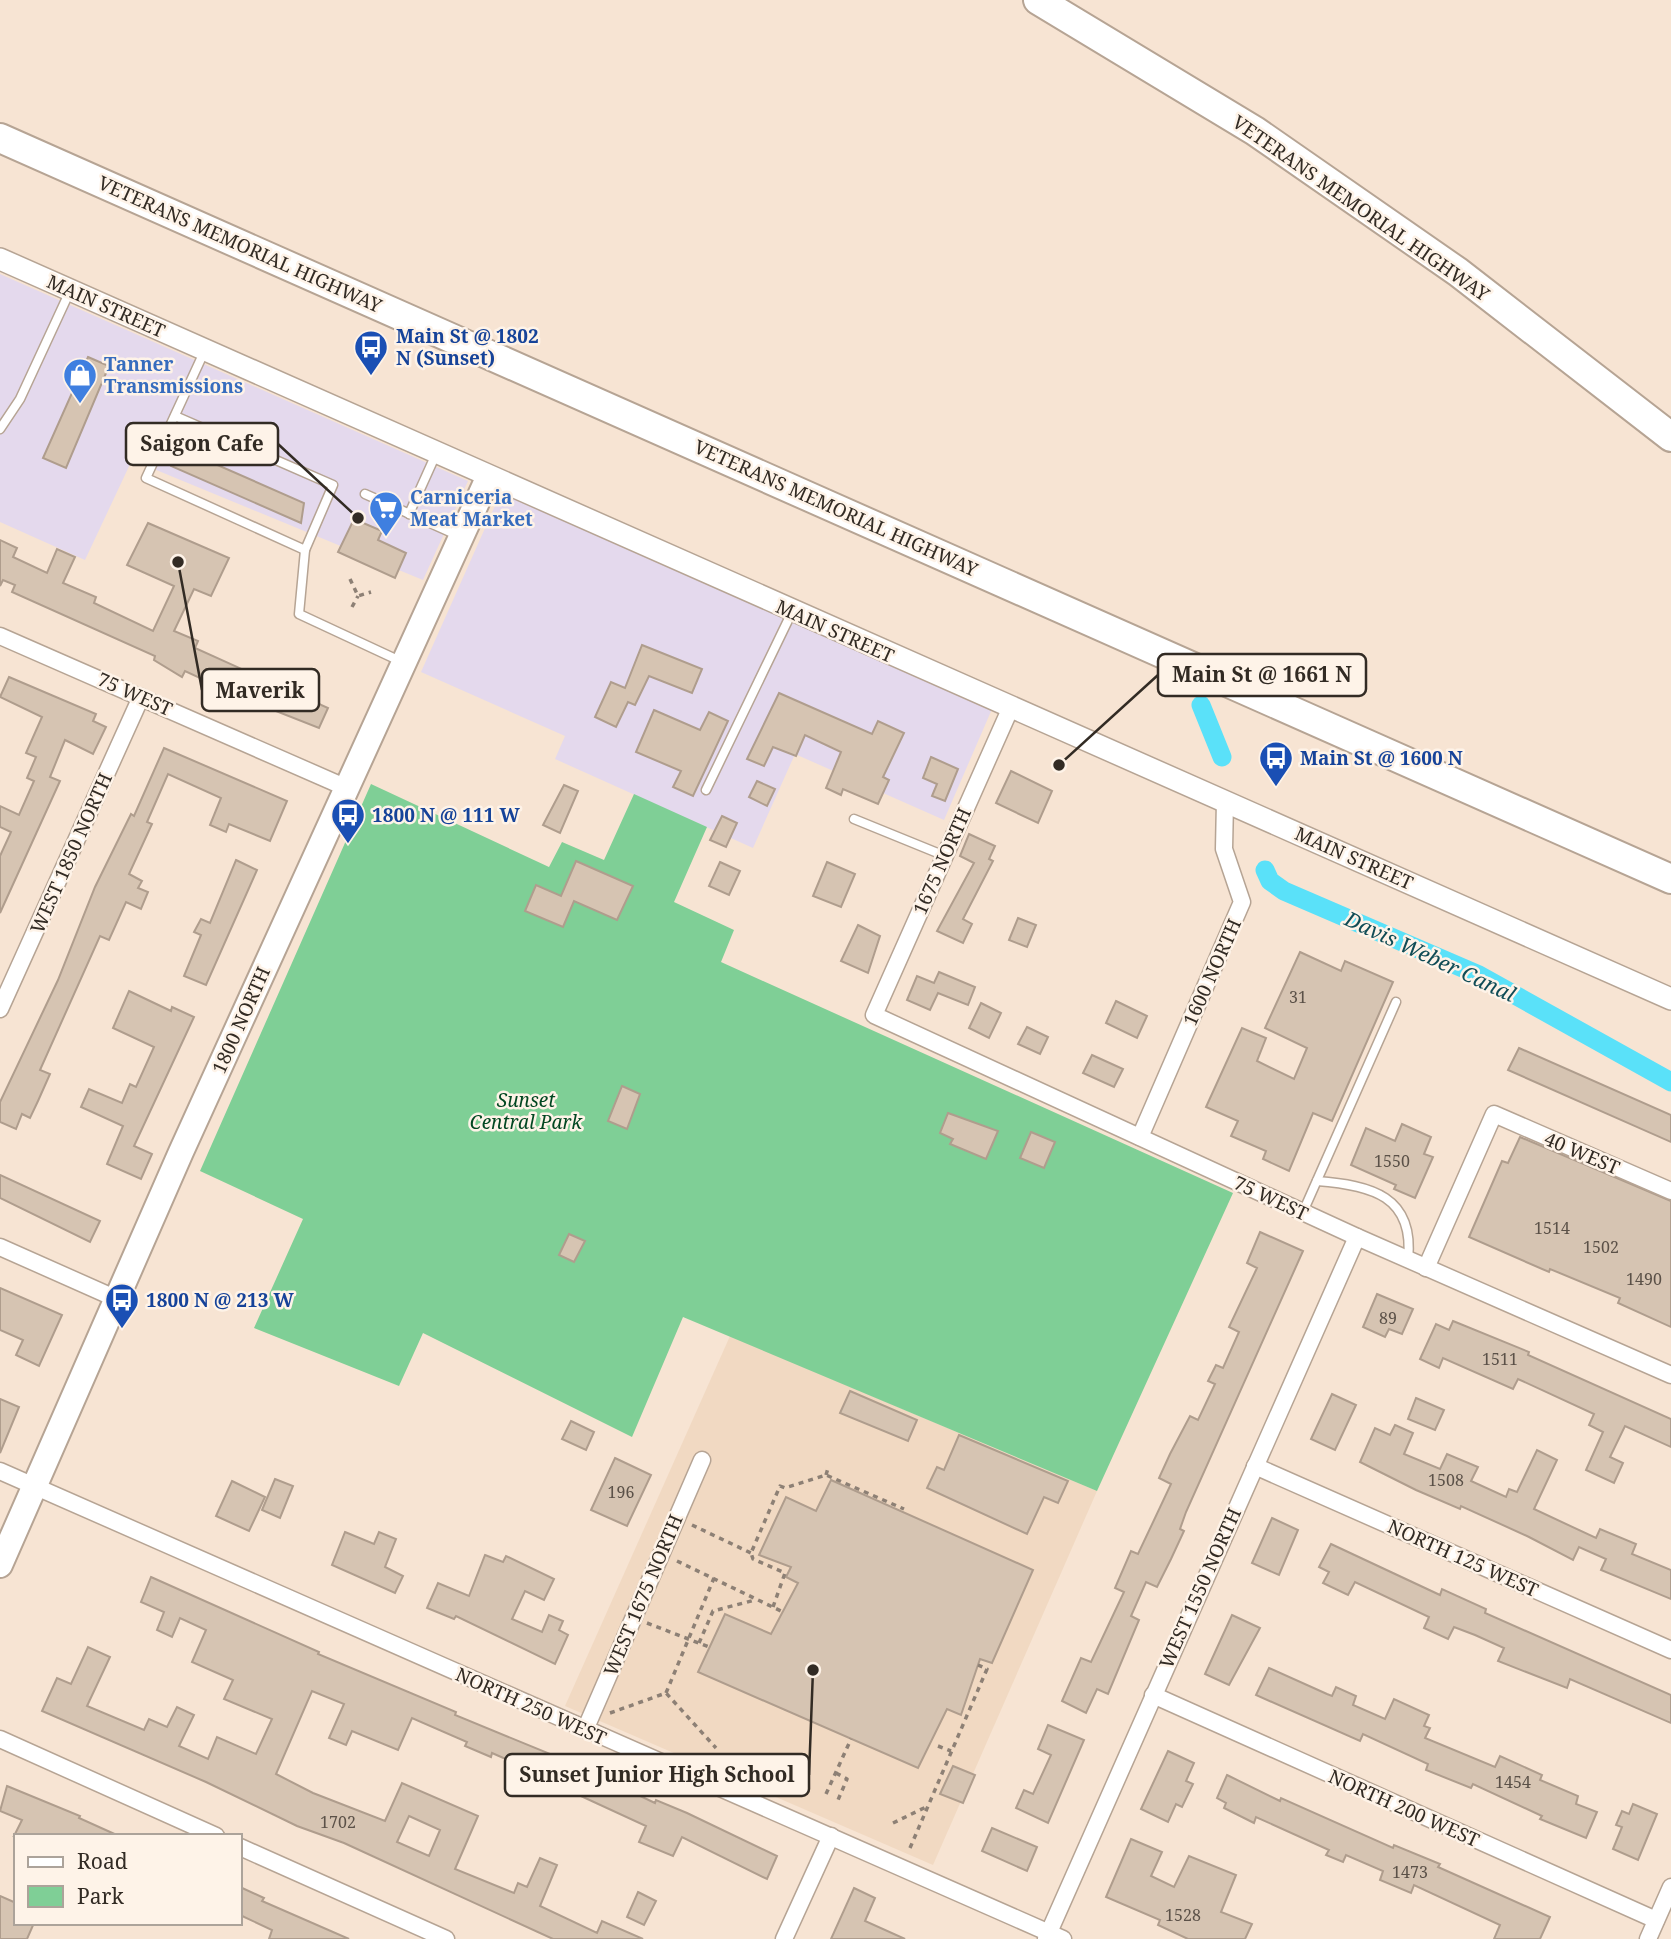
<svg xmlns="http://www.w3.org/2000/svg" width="1671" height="1939" viewBox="0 0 1671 1939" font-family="'Noto Serif',serif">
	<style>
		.commercial { fill: #e4d9ed }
		.built { fill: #f1d9c2 }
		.green { fill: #7fcf96 }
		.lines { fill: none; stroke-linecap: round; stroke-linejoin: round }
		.canal { stroke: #5ae1f9; stroke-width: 19 }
		.building { fill: #d6c4b2; stroke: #af9d8d; stroke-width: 2; fill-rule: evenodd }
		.lane-casing { stroke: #b6a494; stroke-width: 11 }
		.street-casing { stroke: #b6a494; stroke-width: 19 }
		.secondary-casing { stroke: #b6a494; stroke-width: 24 }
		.primary-casing { stroke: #b6a494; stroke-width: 28 }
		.highway-casing { stroke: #b6a494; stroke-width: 32 }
		.path { stroke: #8d8075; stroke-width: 3.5; stroke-dasharray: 5 5; stroke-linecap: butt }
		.lane { stroke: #fff; stroke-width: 8 }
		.street { stroke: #fff; stroke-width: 16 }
		.secondary { stroke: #fff; stroke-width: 21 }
		.primary { stroke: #fff; stroke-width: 24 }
		.highway { stroke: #fff; stroke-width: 28 }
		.labels { text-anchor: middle; stroke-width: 5; stroke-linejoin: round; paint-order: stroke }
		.number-label { font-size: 16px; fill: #5b5148 }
		.street-label { font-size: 19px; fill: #322b24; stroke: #fef3e8 }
		.transit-label { font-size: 19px; font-weight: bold; fill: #164399; stroke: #fef3e8; text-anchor: start }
		.shop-label { font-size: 19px; font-weight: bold; fill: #366cbe; stroke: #fef3e8; text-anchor: start }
		.park-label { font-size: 19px; font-style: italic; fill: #014721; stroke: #fef3e8 }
		.water-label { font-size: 21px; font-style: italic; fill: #104c56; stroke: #fef3e8 }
		.leader { fill: none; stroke: #322b24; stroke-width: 2.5 }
		.callout-dot { fill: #322b24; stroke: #fef3e8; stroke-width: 2.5 }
		.callout { fill: #fef3e8; stroke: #322b24; stroke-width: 2.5 }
		.callout-label { font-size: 21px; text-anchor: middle; font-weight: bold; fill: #322b24 }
	</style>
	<rect width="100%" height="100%" fill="#f7e4d3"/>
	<g class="commercial">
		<polygon points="0,274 468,481 423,580 132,460 85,560 0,522"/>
		<polygon points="502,490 992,709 944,820 795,754 753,848 555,759 565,736 421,672"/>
	</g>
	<polygon class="built" points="730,1336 1097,1491 933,1865 565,1706"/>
	<polygon class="green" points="371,784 549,867 562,842 604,860 634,794 707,827 674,902 734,930 721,962 1233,1193 1097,1491 683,1317 632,1437 423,1333 399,1386 254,1328 303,1219 200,1171"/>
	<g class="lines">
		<g class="canal">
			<polyline points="1201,705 1222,757"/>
			<polyline points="1265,870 1270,881 1284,891 1479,975 1671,1082"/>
		</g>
	</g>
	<g class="building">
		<polygon points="88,357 109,366 66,468 43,458"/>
		<polygon points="174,446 304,503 301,523 171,466"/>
		<polygon points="354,519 382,531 378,540 406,553 395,578 338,552"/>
		<polygon points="148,523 229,558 211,596 194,589 174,631 198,641 195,648 328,708 319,728 253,702 255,698 228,687 226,690 185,671 182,677 154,660 155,656 12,592 15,585 3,580 0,586 0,540 17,548 13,557 47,573 57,549 75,557 63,583 96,597 94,603 153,631 174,586 127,565"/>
		<polygon points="642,645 702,669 692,693 649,676 635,705 628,702 616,727 595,717 611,682 625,688"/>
		<polygon points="9,677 96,714 93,721 106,727 93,754 65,740 50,777 60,781 0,913 0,856 11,832 0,827 0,806 19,815 34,781 27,778 36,757 26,753 42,717 0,697"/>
		<polygon points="779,693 872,734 878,721 904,733 883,777 889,780 878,804 843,789 841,795 826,788 841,752 805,735 796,756 773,747 764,766 747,759"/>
		<polygon points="654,710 700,730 709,712 728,721 693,796 673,787 681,771 636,752"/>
		<polygon points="164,748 287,801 270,841 229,824 226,832 210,825 221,798 168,774 147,822 152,824 129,874 142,881 138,888 148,892 141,909 126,902 109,940 100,936 40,1070 50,1074 38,1101 30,1118 22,1114 16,1129 0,1122 0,1102 58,980 95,887 131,814 134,816"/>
		<polygon points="931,757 958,769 945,801 932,796 937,784 923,778"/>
		<polygon points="1011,771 1052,791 1038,823 996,803"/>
		<polygon points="757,781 775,789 767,806 749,797"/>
		<polygon points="564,785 578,791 560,833 543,825"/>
		<polygon points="722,816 737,823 726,847 710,840"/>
		<polygon points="969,834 995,846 989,859 993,861 963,919 972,924 963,943 937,931 974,863 960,856"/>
		<polygon points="236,860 257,870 206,985 184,976 201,935 194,932 201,919 210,923"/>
		<polygon points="576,861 633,886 617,920 574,901 563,927 525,911 536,885 561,896"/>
		<polygon points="720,862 740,871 729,895 709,886"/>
		<polygon points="827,862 855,874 841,907 813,896"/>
		<polygon points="1018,918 1036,925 1027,947 1009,940"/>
		<polygon points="858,925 880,936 868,973 841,961"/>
		<polygon points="1300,952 1341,971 1345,961 1393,982 1332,1121 1313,1113 1289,1171 1263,1159 1266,1151 1231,1136 1238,1121 1206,1107 1242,1028 1266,1038 1257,1061 1294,1079 1307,1048 1265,1028"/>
		<polygon points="939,972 975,987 968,1005 938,993 930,1010 907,1000 917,976 934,983"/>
		<polygon points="129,991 171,1011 172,1007 194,1017 134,1146 152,1154 141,1179 107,1164 123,1126 81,1107 89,1089 122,1103 130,1084 136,1087 154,1047 113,1028"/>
		<polygon points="1116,1001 1147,1016 1137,1038 1106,1023"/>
		<polygon points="981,1003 1001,1013 989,1038 969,1028"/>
		<polygon points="1027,1027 1048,1037 1040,1054 1018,1044"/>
		<polygon points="1519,1048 1671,1115 1671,1142 1508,1070"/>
		<polygon points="1092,1055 1123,1069 1114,1087 1083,1073"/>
		<polygon points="622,1086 640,1094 627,1129 608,1121"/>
		<polygon points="948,1113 998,1131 986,1159 950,1144 953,1139 940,1133"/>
		<polygon points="1402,1124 1431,1137 1424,1154 1433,1157 1415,1198 1394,1189 1396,1185 1351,1165 1366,1128 1395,1141"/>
		<polygon points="1031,1132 1055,1142 1044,1168 1020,1158"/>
		<polygon points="1520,1137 1671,1201 1671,1327 1618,1303 1620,1298 1550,1269 1549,1272 1469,1237 1502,1161 1508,1163"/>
		<polygon points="0,1175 100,1221 90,1242 0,1198"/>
		<polygon points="1260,1232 1303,1251 1186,1512 1180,1529 1184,1531 1171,1559 1157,1587 1146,1582 1131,1616 1139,1620 1108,1694 1097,1689 1086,1713 1062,1701 1081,1658 1091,1662 1124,1592 1115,1588 1131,1551 1138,1554 1171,1484 1159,1478 1170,1454 1190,1416 1198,1420 1215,1384 1208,1381 1216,1365 1223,1368 1239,1332 1229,1327 1257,1268 1247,1263"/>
		<polygon points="569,1234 585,1241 574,1262 559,1255"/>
		<polygon points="0,1288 62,1315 39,1366 16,1355 23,1340 0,1330"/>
		<polygon points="1377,1294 1413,1309 1402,1334 1389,1329 1385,1337 1363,1327"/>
		<polygon points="1453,1321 1529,1352 1528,1355 1671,1419 1671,1447 1625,1426 1610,1457 1623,1463 1614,1483 1586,1470 1603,1432 1589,1425 1594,1414 1518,1379 1513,1389 1443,1358 1439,1368 1420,1359 1436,1324 1449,1330"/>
		<polygon points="850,1391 917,1420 908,1441 840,1413"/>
		<polygon points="1332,1394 1356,1405 1335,1450 1311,1439"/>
		<polygon points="1416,1398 1444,1410 1435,1430 1408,1419"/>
		<polygon points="0,1399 19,1407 0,1453"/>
		<polygon points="571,1421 594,1432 586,1450 562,1439"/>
		<polygon points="1395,1425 1413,1433 1404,1454 1440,1469 1447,1454 1478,1467 1471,1481 1506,1497 1509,1489 1517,1492 1537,1450 1557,1460 1534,1509 1596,1538 1600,1529 1636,1544 1632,1554 1671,1570 1671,1599 1601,1570 1606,1559 1579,1547 1573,1560 1529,1537 1461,1506 1460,1509 1416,1490 1360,1462 1375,1428 1390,1435"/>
		<polygon points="959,1435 1068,1481 1058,1503 1044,1497 1027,1534 927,1488 937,1467 944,1470"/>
		<polygon points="615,1458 651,1475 627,1526 591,1510"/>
		<polygon points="275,1479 293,1486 280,1518 262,1510"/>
		<polygon points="831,1480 1033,1570 992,1663 980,1659 961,1715 947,1709 918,1768 698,1672 725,1614 771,1634 798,1583 786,1577 791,1567 759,1555 786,1497 816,1511"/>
		<polygon points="232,1481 265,1497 249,1531 216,1516"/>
		<polygon points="1272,1518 1298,1530 1279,1575 1252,1563"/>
		<polygon points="345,1532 374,1544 379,1532 396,1539 385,1567 403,1576 395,1593 332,1565"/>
		<polygon points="1331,1544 1440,1595 1442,1589 1486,1609 1485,1613 1671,1695 1671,1723 1570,1679 1567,1688 1498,1661 1504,1648 1475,1635 1454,1627 1448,1639 1424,1628 1429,1617 1355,1582 1348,1595 1323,1583 1329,1572 1319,1567"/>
		<polygon points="485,1555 503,1562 506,1556 554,1579 544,1600 525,1591 512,1619 542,1632 549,1615 563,1621 559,1630 568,1635 555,1664 456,1616 454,1619 427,1608 438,1583 469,1596"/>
		<path d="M 151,1577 L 319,1652 L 318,1654 L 456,1712 L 455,1715 L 567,1761 L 569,1757 L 592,1767 L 590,1772 L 596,1775 L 655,1803 L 656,1800 L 687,1813 L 777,1856 L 767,1879 L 682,1837 L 673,1856 L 639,1842 L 646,1826 L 557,1785 L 559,1782 L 492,1753 L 491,1757 L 465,1746 L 467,1742 L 412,1718 L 398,1750 L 352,1731 L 346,1745 L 329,1738 L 344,1704 L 312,1691 L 276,1774 L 313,1793 L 385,1821 L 402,1783 L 478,1816 L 455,1869 L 514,1893 L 518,1883 L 527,1887 L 540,1858 L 557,1865 L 540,1906 L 597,1933 L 602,1921 L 643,1939 L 553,1939 L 344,1843 L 297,1826 L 206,1782 L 42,1711 L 57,1678 L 71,1684 L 88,1647 L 110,1657 L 87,1706 L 144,1730 L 149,1719 L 167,1727 L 177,1707 L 194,1715 L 179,1746 L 208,1759 L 217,1737 L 256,1754 L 272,1719 L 224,1699 L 233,1680 L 192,1662 L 206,1630 L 180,1618 L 172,1637 L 157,1630 L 164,1612 L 141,1602 ZM 409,1816 L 440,1830 L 429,1856 L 397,1842 Z"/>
		<polygon points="1232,1615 1260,1628 1229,1685 1205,1674"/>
		<polygon points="1269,1668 1327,1694 1332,1696 1336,1687 1356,1696 1353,1705 1385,1719 1394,1699 1429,1715 1424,1726 1430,1728 1425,1738 1495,1767 1500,1756 1542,1775 1540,1780 1578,1796 1576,1804 1597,1812 1586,1838 1540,1819 1542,1816 1473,1784 1471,1788 1426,1770 1428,1764 1363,1734 1360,1741 1256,1695"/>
		<polygon points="1048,1725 1084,1740 1048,1823 1016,1808 1024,1790 1033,1794 1051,1755 1038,1749"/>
		<polygon points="1168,1751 1194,1763 1186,1781 1193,1784 1182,1807 1176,1804 1168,1822 1141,1809"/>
		<polygon points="953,1766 975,1775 963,1803 940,1794"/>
		<polygon points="1227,1775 1280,1801 1281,1798 1393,1848 1394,1845 1440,1864 1438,1867 1550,1917 1540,1939 1494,1939 1500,1925 1414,1885 1411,1893 1380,1880 1383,1871 1346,1855 1343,1862 1326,1855 1329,1850 1256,1817 1254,1823 1224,1808 1226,1803 1217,1798"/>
		<polygon points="7,1786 80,1816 79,1818 119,1836 14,1836 22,1820 0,1811"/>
		<polygon points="1633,1804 1657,1814 1638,1860 1613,1849 1622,1827 1616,1825 1622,1811 1629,1814"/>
		<polygon points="992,1828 1037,1847 1027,1871 982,1851"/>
		<polygon points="1131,1839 1162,1852 1151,1876 1174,1887 1189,1856 1236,1875 1221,1912 1252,1924 1245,1939 1188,1939 1158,1925 1160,1920 1106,1897"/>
		<polygon points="240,1887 264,1898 262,1901 349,1939 269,1939 272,1930 240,1915"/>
		<polygon points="854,1888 875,1898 865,1921 905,1939 831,1939"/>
		<polygon points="638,1892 656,1901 644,1925 627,1917"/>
		<polygon points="0,1896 16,1903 16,1923 34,1923 27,1939 0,1939"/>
	</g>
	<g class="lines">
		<g class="lane-casing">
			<g id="lane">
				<polyline points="205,350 146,478 305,550"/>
				<polyline points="175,416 333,485 305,550 299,614 400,661"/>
				<polyline points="0,429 20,399 70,291"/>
				<polyline points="365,494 457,535"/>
				<polyline points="409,514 436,454"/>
				<polyline points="706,790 792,612"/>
				<polyline points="854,819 945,856"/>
				<path d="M 1317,1181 C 1371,1185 1415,1196 1408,1260"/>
				<polyline points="1303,1212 1396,1002"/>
			</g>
		</g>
		<g class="street-casing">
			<g id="street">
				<polyline points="0,636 347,788"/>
				<polyline points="1011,707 874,1015 1357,1237 1671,1375"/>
				<polyline points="0,1009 141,697"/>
				<polyline points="1140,1137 1242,902 1224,849 1225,801"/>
				<polyline points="0,1247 117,1299"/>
				<polyline points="1426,1268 1494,1114 1671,1191"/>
				<polyline points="1255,1466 1671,1650"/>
				<polyline points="0,1471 1063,1939"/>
				<polyline points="1153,1695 1656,1920"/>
				<polyline points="585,1730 702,1460"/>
				<polyline points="0,1739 216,1836"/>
				<polyline points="240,1847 446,1939"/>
				<polyline points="784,1939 831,1836"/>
				<polyline points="1046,1939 1357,1237"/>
				<polyline points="1648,1939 1671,1887"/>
			</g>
		</g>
		<g class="secondary-casing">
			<polyline id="secondary" points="0,259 1671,999"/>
		</g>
		<g class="primary-casing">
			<polyline id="primary" points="0,1565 181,1152 488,478"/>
		</g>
		<g class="highway-casing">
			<g id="highway">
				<polyline points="1038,0 1255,131 1458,272 1671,437"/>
				<polyline points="0,138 1671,879"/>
			</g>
		</g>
		<g class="path">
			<polyline points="350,579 358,596 371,592"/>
			<polyline points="352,607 358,596"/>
			<polyline points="355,827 358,829"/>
			<polyline points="826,1475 828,1468"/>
			<polyline points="692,1525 751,1553"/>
			<polyline points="677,1561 781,1611"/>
			<polyline points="773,1607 785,1573 753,1559 751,1553 780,1486 785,1488 826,1475 904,1509"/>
			<polyline points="647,1623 709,1647"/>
			<polyline points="699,1643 713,1611 755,1600"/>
			<polyline points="666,1693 714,1578"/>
			<polyline points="610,1713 666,1693 716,1748"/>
			<polyline points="938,1746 951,1751"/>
			<polyline points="836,1773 847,1779 838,1800"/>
			<polyline points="826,1794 851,1739"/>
			<polyline points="893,1823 926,1807"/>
			<polyline points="910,1848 987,1669 978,1665"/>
		</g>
		<use href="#lane" class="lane"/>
		<use href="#street" class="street"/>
		<use href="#secondary" class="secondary"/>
		<use href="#primary" class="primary"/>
		<use href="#highway" class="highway"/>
	</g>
	<defs>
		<g id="bus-pin" transform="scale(1.75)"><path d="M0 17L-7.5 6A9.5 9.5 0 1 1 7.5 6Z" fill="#1a4fb4" stroke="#fef3e8"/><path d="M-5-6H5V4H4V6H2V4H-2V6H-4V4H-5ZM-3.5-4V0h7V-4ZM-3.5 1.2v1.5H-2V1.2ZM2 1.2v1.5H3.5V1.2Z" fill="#fff"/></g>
		<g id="shop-pin" transform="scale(1.75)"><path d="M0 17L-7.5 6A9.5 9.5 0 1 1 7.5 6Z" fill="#3f7fe0" stroke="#fef3e8"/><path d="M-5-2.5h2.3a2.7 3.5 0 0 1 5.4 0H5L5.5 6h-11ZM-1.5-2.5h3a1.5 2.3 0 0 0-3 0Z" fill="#fff"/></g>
		<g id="supermarket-pin" transform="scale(1.75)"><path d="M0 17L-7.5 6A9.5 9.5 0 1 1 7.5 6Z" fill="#3f7fe0" stroke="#fef3e8"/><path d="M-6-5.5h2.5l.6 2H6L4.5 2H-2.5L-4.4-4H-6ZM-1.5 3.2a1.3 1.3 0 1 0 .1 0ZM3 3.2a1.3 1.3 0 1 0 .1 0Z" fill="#fff"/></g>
	</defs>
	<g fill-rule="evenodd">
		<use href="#bus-pin" x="371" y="347"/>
		<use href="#shop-pin" x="80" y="375"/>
		<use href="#supermarket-pin" x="386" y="508"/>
		<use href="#bus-pin" x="1276" y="758"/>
		<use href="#bus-pin" x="348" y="815"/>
		<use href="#bus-pin" x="122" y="1300"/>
	</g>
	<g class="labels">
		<g class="number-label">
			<text x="1298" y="1003">31</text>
			<text x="1392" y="1167">1550</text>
			<text x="1552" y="1234">1514</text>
			<text x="1601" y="1253">1502</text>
			<text x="1644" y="1285">1490</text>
			<text x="1388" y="1324">89</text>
			<text x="1500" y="1365">1511</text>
			<text x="1446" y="1486">1508</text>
			<text x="621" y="1498">196</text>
			<text x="1513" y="1788">1454</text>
			<text x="338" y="1828">1702</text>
			<text x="1410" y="1878">1473</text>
			<text x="1183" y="1921">1528</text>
		</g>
		<g class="street-label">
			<text transform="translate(1361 208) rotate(35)" y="7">VETERANS MEMORIAL HIGHWAY</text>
			<text transform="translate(240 244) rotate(24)" y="7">VETERANS MEMORIAL HIGHWAY</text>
			<text transform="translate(106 306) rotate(24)" y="7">MAIN STREET</text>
			<text transform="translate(836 508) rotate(24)" y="7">VETERANS MEMORIAL HIGHWAY</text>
			<text transform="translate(835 631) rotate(24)" y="7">MAIN STREET</text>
			<text transform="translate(135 694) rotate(24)" y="7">75 WEST</text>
			<text transform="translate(71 853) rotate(-66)" y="7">WEST 1850 NORTH</text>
			<text transform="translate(1354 858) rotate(24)" y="7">MAIN STREET</text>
			<text transform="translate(942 861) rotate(-66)" y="7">1675 NORTH</text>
			<text transform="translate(1212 972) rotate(-66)" y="7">1600 NORTH</text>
			<text transform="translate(241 1020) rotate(-66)" y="7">1800 NORTH</text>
			<text transform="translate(1582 1153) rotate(23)" y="7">40 WEST</text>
			<text transform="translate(1271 1198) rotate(25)" y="7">75 WEST</text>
			<text transform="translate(1463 1558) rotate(24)" y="7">NORTH 125 WEST</text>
			<text transform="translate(1200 1588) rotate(-66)" y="7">WEST 1550 NORTH</text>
			<text transform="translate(643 1595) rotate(-67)" y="7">WEST 1675 NORTH</text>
			<text transform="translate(531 1706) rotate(24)" y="7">NORTH 250 WEST</text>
			<text transform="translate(1404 1808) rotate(24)" y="7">NORTH 200 WEST</text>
		</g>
		<g class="transit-label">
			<text x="396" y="343">Main St @ 1802<tspan x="396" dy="22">N (Sunset)</tspan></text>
			<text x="1300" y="765">Main St @ 1600 N</text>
			<text x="372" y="822">1800 N @ 111 W</text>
			<text x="146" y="1307">1800 N @ 213 W</text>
		</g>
		<g class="shop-label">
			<text x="104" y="371">Tanner<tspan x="104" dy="22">Transmissions</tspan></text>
			<text x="410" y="504">Carniceria<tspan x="410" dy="22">Meat Market</tspan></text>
		</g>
		<g class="park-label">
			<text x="526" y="1107">Sunset<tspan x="526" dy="22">Central Park</tspan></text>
		</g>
		<g class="water-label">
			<text transform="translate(1430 957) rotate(25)" y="7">Davis Weber Canal</text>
		</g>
	</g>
	<path class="leader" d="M358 518L278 444M1059 765L1158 675M178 562L202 690M813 1670L809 1775"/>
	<g class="callout-dot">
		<circle cx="358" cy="518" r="7"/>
		<circle cx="1059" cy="765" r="7"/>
		<circle cx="178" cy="562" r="7"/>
		<circle cx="813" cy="1670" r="7"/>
	</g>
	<g class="callout">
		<rect x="126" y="423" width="152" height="42" rx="7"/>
		<rect x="1158" y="654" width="208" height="42" rx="7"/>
		<rect x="202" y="669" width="117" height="42" rx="7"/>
		<rect x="505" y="1754" width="304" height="42" rx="7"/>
	</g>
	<g class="callout-label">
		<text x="202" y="451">Saigon Cafe</text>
		<text x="1262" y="682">Main St @ 1661 N</text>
		<text x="260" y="698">Maverik</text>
		<text x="657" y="1782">Sunset Junior High School</text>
	</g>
	<rect x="14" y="1834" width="228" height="91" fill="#fef3e8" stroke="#aca39a" stroke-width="2"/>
	<rect x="28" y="1857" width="35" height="10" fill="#ffffff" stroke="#aca39a" stroke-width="2"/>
	<text x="77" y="1869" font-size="21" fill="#322b24">Road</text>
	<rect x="28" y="1886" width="35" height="21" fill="#7fcf96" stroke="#aca39a" stroke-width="2"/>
	<text x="77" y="1904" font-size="21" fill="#322b24">Park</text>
</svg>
